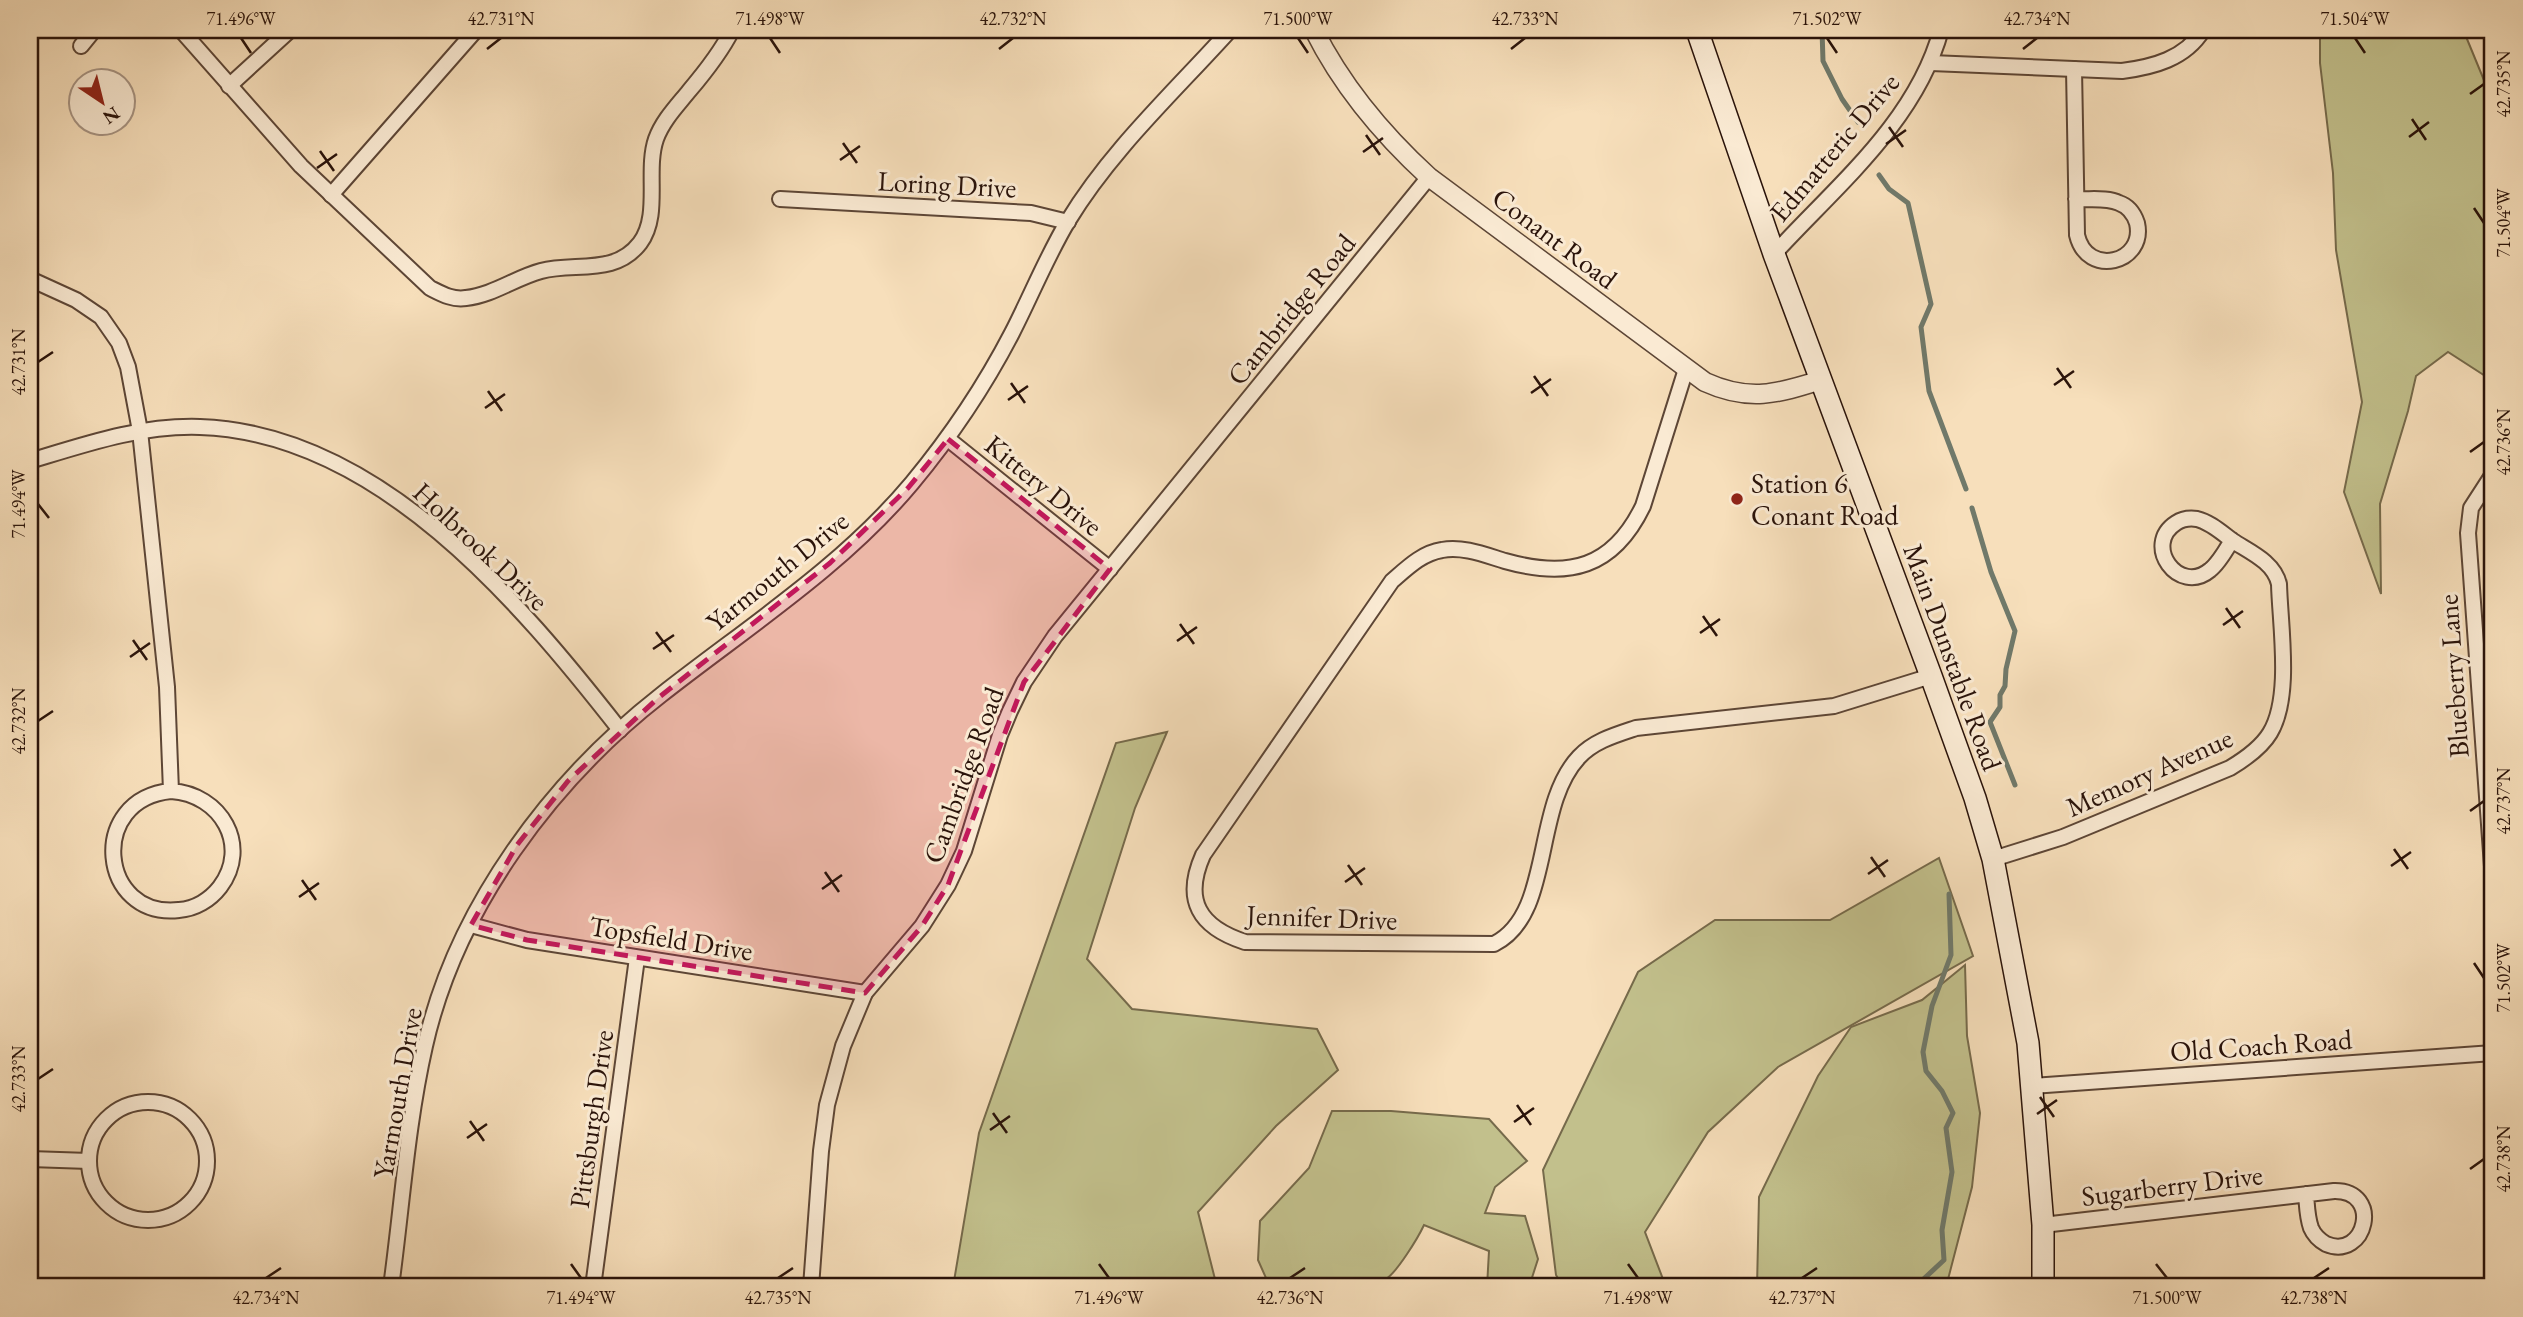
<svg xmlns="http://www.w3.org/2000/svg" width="2523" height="1317" viewBox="0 0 2523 1317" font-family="'EB Garamond',serif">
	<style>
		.green { fill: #c2c08c; stroke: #766a4b; stroke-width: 2 }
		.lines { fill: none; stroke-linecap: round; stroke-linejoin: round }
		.stream { stroke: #70796a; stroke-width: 5 }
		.minor-casing { stroke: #5d4636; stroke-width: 18 }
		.tertiary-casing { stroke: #5d4636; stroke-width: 21 }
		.secondary-casing { stroke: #2a130a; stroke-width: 24 }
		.minor { stroke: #faead3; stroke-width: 14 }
		.tertiary { stroke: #faead3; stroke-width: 18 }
		.secondary { stroke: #faead3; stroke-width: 21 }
		.marked { fill: #c2185b; fill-opacity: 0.2; stroke: #c2185b; stroke-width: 5; stroke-dasharray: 14 9; stroke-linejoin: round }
		.ticks { fill: none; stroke: #2a130a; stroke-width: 2.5 }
		.poi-dot { fill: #8f2418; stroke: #faead3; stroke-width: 2.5 }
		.labels { text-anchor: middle; stroke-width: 6; stroke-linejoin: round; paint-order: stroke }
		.street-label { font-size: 28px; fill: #2a130a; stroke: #faead3 }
		.poi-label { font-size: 28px; fill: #2a130a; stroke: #faead3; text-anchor: start }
		.neatline { fill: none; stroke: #2a130a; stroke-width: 2.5 }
		.ticks-label { font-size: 18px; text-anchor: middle; fill: #2a130a }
	</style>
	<rect width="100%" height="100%" fill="#f7dfbb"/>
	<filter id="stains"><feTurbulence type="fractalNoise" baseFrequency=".00286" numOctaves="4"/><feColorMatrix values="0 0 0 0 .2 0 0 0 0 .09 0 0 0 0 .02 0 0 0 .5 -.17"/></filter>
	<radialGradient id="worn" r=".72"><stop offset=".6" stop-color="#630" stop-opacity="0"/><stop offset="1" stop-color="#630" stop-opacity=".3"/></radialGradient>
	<g class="green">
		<polygon points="2320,30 2468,30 2467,39 2493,102 2493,381 2448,352 2416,376 2408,411 2380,504 2381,594 2344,492 2362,402 2336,250 2333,173 2320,63"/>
		<polygon points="1167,732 1135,808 1087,959 1132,1009 1317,1029 1338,1070 1276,1126 1198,1212 1217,1287 953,1287 979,1133 1116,743"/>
		<polygon points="1939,858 1973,956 1778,1067 1708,1132 1645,1232 1666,1287 1563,1287 1556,1275 1543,1170 1638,972 1715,920 1830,920"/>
		<polygon points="1965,965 1967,1036 1980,1113 1972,1187 1946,1287 1757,1287 1759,1197 1818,1076 1851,1027 1922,1000"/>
		<path d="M 1332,1111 L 1391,1111 L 1489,1119 L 1527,1161 L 1495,1187 L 1485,1213 L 1525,1216 L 1538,1259 L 1529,1287 L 1487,1287 L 1489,1251 L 1424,1225 C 1418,1238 1397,1272 1386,1279 C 1368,1291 1294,1287 1270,1287 L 1258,1260 L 1260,1221 L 1309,1168 Z"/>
	</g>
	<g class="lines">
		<g class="stream">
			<polyline points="1822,30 1823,61 1842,99 1858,122"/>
			<polyline points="1879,175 1889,189 1908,203 1931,304 1921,327 1929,391 1966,489"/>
			<polyline points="1972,508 1991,572 2015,631 2006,669 2005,686 2000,695 2000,707 1990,722 2015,785"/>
			<polyline points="1915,1287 1944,1260 1942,1230 1952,1172 1946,1128 1953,1113 1942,1091 1926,1071 1923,1052 1932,1006 1951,955 1949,894"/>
		</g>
		<g class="minor-casing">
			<g id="minor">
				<path d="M 181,30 L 301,166 L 430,288 C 442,294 452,300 466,298 C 493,295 515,278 541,271 C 575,262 615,276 640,243 C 661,215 645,171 656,139 C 663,120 677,106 689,91 C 706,71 721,52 732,30"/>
				<polyline points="81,46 94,30"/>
				<path d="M 1931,63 L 2122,71 C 2153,67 2185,59 2203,30"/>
				<path d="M 2074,69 L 2077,235 C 2087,278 2146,263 2137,223 C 2134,214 2128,206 2119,203 C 2107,197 2089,200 2076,199"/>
				<polyline points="229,86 290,30"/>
				<polyline points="331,195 476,30"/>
				<polyline points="780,199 1031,213 1068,222"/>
				<path d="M 1774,254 C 1836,186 1916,122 1941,30"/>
				<path d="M 30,279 L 76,300 L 101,317 L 119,343 L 128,367 L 140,431 L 167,687 L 171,791 C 221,794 251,846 220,887 C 210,900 195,909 179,910 C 99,919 87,799 171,791"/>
				<path d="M 1686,369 L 1643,506 C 1613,568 1569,579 1505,561 C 1485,555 1463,546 1442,550 C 1422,553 1407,568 1392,581 L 1203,855 C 1183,900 1199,927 1245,942 L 1494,944 C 1554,914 1532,807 1579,757 C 1594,741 1615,735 1636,728 L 1834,706 L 1931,676"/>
				<polyline points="948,439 1110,569"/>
				<path d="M 30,461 C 86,444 141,425 200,427 C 378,433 519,601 620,730"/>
				<polyline points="2493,474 2471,508 2468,533 2493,880"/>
				<path d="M 1993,859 L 2063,837 L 2230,768 C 2245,759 2261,748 2270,733 C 2292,697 2280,625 2279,584 C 2274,562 2250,552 2233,541 C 2222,533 2210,522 2197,519 C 2190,518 2182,519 2176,523 C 2142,545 2179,596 2210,570 C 2219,563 2226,550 2232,540"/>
				<polyline points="471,925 527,940 865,993"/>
				<polyline points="2032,1086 2493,1053"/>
				<circle cx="148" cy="1161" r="59"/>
				<polyline points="30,1159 89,1161"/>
				<path d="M 2043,1225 L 2334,1191 C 2383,1190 2366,1261 2326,1244 C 2319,1240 2314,1235 2311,1228 C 2307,1217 2307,1205 2306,1194"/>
				<path d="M 391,1287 C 402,1207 407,1125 425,1046 C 456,908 551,781 661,695 C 746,628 842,567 912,483 C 951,436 984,387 1012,333 C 1031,296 1047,256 1068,221 C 1111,150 1175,91 1230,30"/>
				<polyline points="593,1287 637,958"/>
				<polyline points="811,1287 821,1151 827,1105 843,1046 865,993 922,926 948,885 964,851 1000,735 1010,711 1024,682 1055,636 1429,177"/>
			</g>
		</g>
		<g class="tertiary-casing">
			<path id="tertiary" d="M 1314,30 C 1342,86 1382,134 1429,177 L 1705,382 C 1749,402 1777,394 1821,380"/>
		</g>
		<g class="secondary-casing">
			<polyline id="secondary" points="1697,30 1774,254 1931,676 1975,798 1993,859 2028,1043 2043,1225 2043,1287"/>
		</g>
		<use href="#minor" class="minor"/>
		<use href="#tertiary" class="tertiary"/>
		<use href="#secondary" class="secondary"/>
	</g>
	<path class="marked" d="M 948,439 L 1110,569 L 1024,682 L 948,885 L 922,926 L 865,993 L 527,940 L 471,925 L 517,845 L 568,781 L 658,698 L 830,563 L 908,488 Z"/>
	<path class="ticks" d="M 241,38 L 251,53M 770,38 L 780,53M 1298,38 L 1308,53M 1827,38 L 1837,53M 2355,38 L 2365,53M 487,49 L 501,38M 999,49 L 1013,38M 1511,49 L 1525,38M 2023,49 L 2037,38M 2470,94 L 2484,84M 2412,119 L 2426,140M 1889,127 L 1903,147M 1366,135 L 1380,155M 2409,137 L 2429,122M 843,143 L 857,163M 1886,144 L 1906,130M 320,151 L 334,171M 1363,152 L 1383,138M 840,160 L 860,146M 317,168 L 337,154M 2474,208 L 2484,223M 38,362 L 53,352M 2057,368 L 2071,388M 1534,376 L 1548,396M 1011,383 L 1025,403M 2054,385 L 2074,371M 488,391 L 502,411M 1531,393 L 1551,379M 1008,400 L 1028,386M 485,408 L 505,394M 2470,452 L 2484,442M 38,504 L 49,518M 2226,608 L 2240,628M 1703,616 L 1717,636M 1180,624 L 1194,644M 2223,625 L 2243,611M 656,632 L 671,652M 1700,633 L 1720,619M 133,640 L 147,660M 1177,641 L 1197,627M 653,649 L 674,635M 130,657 L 150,643M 38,721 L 53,711M 2470,811 L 2484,801M 2394,849 L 2408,869M 1871,857 L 1885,877M 1348,865 L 1362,885M 2391,866 L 2411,852M 825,872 L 839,892M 1868,874 L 1888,860M 302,880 L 316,900M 1345,882 L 1365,868M 822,889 L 842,875M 299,897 L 319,883M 2474,963 L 2484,978M 38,1079 L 53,1069M 2040,1097 L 2054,1117M 1517,1105 L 1531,1125M 993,1113 L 1007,1133M 2037,1114 L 2057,1100M 470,1121 L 484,1141M 1514,1122 L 1534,1108M 990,1130 L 1010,1116M 467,1138 L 487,1124M 2470,1169 L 2484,1159M 571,1264 L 581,1278M 1099,1264 L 1109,1278M 1628,1264 L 1638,1278M 2156,1264 L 2167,1278M 266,1278 L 281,1268M 778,1278 L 793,1268M 1290,1278 L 1305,1268M 1802,1278 L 1817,1268M 2314,1278 L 2329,1268"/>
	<circle class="poi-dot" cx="1737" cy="499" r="7"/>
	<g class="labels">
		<g class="street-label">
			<text transform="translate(1834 147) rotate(-50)" y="10">Edmatteric Drive</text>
			<text transform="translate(947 184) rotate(3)" y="10">Loring Drive</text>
			<text transform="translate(1555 238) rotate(37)" y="10">Conant Road</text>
			<text transform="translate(1291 309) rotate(-51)" y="10">Cambridge Road</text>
			<text transform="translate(1044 485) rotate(39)" y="10">Kittery Drive</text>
			<text transform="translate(481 546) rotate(43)" y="10">Holbrook Drive</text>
			<text transform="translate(777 571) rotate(-39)" y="10">Yarmouth Drive</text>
			<text transform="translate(1953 657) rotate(70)" y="10">Main Dunstable Road</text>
			<text transform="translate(2453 676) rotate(-94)" y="10">Blueberry Lane</text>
			<text transform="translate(2149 772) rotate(-24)" y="10">Memory Avenue</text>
			<text transform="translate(963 775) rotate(-70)" y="10">Cambridge Road</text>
			<text transform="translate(1322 917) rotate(2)" y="10">Jennifer Drive</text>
			<text transform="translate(671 938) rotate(9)" y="10">Topsfield Drive</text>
			<text transform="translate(2261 1045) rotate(-4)" y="10">Old Coach Road</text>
			<text transform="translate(397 1093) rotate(-80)" y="10">Yarmouth Drive</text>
			<text transform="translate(591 1119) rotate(-82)" y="10">Pittsburgh Drive</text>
			<text transform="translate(2172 1185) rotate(-7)" y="10">Sugarberry Drive</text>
		</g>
		<g class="poi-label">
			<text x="1751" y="493">Station 6<tspan x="1751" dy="32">Conant Road</tspan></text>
		</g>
	</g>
	<rect width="2523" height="1317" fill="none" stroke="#f7dfbb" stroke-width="77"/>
	<g transform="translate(102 102) rotate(145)"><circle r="33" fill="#faead3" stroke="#a79483" stroke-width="2"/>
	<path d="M0-5L12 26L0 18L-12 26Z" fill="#8f2418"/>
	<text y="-10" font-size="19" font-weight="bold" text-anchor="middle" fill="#2a130a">N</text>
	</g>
	<rect x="38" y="38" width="2446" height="1240" class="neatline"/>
	<g class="ticks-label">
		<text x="241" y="25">71.496°W</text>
		<text x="501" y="25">42.731°N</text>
		<text x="770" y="25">71.498°W</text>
		<text x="1013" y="25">42.732°N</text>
		<text x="1298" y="25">71.500°W</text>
		<text x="1525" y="25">42.733°N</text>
		<text x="1827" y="25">71.502°W</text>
		<text x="2037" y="25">42.734°N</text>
		<text x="2355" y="25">71.504°W</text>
		<text transform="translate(2504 84) rotate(-90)" y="6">42.735°N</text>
		<text transform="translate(2504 223) rotate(-90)" y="6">71.504°W</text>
		<text transform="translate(19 362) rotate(-90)" y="6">42.731°N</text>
		<text transform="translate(2504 442) rotate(-90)" y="6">42.736°N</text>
		<text transform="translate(19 504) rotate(-90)" y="6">71.494°W</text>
		<text transform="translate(19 721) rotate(-90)" y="6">42.732°N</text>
		<text transform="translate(2504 801) rotate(-90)" y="6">42.737°N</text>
		<text transform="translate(2504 978) rotate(-90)" y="6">71.502°W</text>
		<text transform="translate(19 1079) rotate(-90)" y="6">42.733°N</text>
		<text transform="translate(2504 1159) rotate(-90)" y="6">42.738°N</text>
		<text x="266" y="1304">42.734°N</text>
		<text x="581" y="1304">71.494°W</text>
		<text x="778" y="1304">42.735°N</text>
		<text x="1109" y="1304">71.496°W</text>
		<text x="1290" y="1304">42.736°N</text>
		<text x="1638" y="1304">71.498°W</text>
		<text x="1802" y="1304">42.737°N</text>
		<text x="2167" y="1304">71.500°W</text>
		<text x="2314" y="1304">42.738°N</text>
	</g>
	<rect width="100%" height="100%" filter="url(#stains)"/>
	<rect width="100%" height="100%" fill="url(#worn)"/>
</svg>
